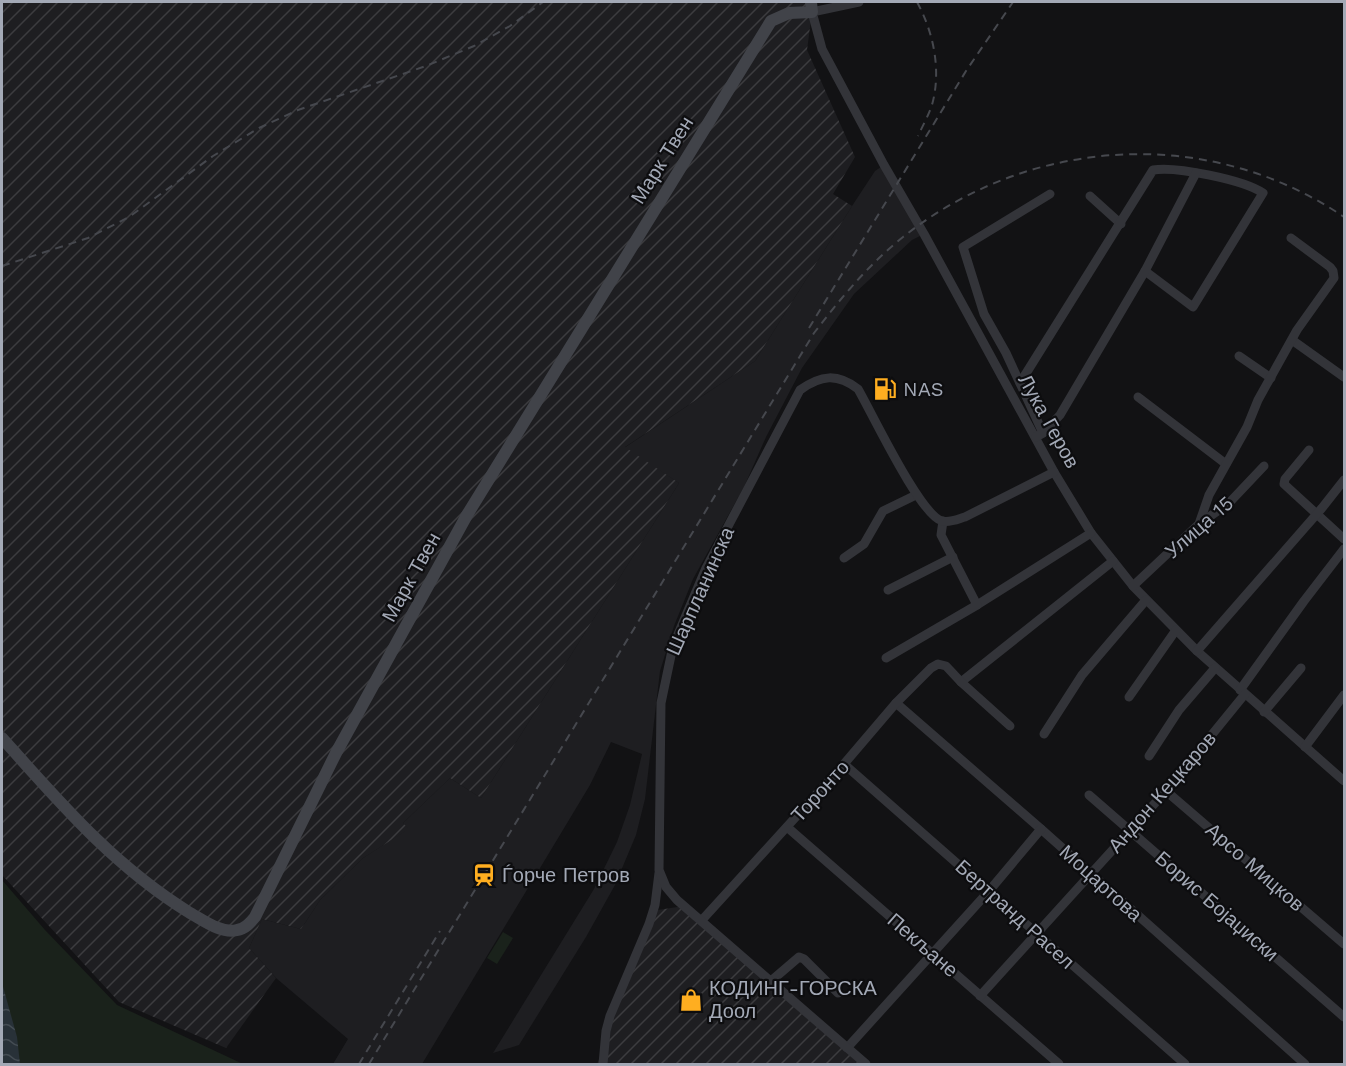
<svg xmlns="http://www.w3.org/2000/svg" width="1346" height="1066" viewBox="0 0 1346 1066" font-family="'Work Sans',sans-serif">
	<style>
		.built { fill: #1e1e21 }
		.industrial { fill: url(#industrial-furrows) }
		.green { fill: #1a221b }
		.water { fill: url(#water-waves) }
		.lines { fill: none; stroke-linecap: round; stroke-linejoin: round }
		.street { stroke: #333439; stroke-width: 9 }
		.secondary { stroke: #414349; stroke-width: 12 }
		.rail { stroke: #46484e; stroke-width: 2; stroke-dasharray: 8 6; stroke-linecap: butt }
		.labels { text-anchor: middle; stroke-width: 4.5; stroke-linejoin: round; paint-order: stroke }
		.street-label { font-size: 20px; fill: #a3a9b6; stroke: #0d0d0f }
		.poi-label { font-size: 20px; fill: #a3a9b6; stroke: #0d0d0f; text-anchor: start }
	</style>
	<defs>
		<pattern id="industrial-furrows" width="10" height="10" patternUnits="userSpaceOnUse" patternTransform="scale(1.5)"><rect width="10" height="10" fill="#1e1e21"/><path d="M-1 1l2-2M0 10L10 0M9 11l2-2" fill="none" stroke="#3c3c3f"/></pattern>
		<pattern id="water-waves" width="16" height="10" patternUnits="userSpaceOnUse" patternTransform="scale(1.5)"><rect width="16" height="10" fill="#283138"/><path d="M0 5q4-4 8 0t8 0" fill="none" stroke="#444c53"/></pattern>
	</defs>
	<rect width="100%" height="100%" fill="#121214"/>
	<polygon class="built" points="884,165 924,234 912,240 854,294 802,368 766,437 744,487 693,579 674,626 660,671 645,799 636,835 615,885 586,937 519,1045 493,1053 594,889 617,842 630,805 642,754 611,742 590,785 422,1064 333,1064 348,1039 276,978 249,948 262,919 301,929 320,900 363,858 408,829 403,823 450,778 481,798 679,483 624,448 755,361 852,206 875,171"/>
	<g class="industrial">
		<polygon points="2,2 811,2 812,12 807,50 855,157 833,194 852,206 755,361 625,447 679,483 481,798 450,778 403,823 409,829 363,858 320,900 301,929 262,919 249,948 276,978 226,1048 119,1002 2,875"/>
		<polygon points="684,906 866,1064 597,1064 604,1048 606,1031 652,915 658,910"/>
	</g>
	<g class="green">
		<polygon points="2,880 45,930 117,1005 243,1064 2,1064"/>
		<polygon points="503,932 513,938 497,964 487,958"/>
	</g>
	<polygon class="water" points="2,983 17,1037 20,1064 2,1064"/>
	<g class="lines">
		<g class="street">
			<polyline points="859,2 812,12 822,49 884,165 924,234 1054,472 1091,533 1133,586 1197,651 1344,781"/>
			<polyline points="1090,196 1121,224"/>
			<polyline points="1292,340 1344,377"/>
			<polyline points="1239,356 1271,378"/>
			<path d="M 1020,383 L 1153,170 C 1176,166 1244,180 1263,193 L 1193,307 L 1145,271"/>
			<polyline points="1138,397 1226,464"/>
			<polyline points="1043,433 1006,353 984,314 963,247 1050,194"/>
			<polyline points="1036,437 1043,433 1060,415 1145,271 1196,173"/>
			<polyline points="1309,450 1285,479 1284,484 1344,539"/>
			<polyline points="1199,524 1209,495 1247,427 1258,400 1297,330 1334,278 1333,271 1330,267 1291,238"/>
			<polyline points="844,558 864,544 883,511 916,495"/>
			<polyline points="1133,586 1199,524 1229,503 1264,466"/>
			<polyline points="888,590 953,557"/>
			<polyline points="977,605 1091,533"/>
			<polyline points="1197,651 1322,508 1344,480"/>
			<polyline points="886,658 977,605 941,535 943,521"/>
			<polyline points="961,682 1113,561"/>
			<polyline points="1240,690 1304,601 1344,549"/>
			<polyline points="1129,697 1176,630"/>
			<polyline points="896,703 1041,829 1305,1064"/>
			<polyline points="1264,712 1301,668"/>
			<polyline points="1044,734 1082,675 1146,600"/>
			<polyline points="1305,747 1344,695"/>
			<polyline points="1149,756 1179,710 1215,668"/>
			<polyline points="844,764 1185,1064"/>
			<polyline points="1166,791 1344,944"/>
			<polyline points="1089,795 1344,1017"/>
			<polyline points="787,827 1059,1064"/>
			<polyline points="702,920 844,764 896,703 931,668 938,664 946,666 961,682 1010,726"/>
			<polyline points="771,981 799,957 804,959 838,993"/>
			<polyline points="980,996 1166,791 1245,694"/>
			<polyline points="847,1048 989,891 1041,829"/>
			<polyline points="603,1064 606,1031 610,1016 649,924 655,905 659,873"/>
			<path d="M 866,1064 L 677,900 L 666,887 L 659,870 L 661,703 L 673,646 L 706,568 L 800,390 C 821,375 837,373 858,389 C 872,413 920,515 942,521 C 950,523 958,519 965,517 L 1054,472"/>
		</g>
		<path class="secondary" d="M 2,738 C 61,804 114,866 190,913 C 203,920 221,934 237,930 C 245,929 250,923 255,917 L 336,753 L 467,515 L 771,21 L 789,13 L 812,12 L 811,2"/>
		<g class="rail">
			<path d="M 917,2 C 933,31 941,68 933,101 C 930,113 923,125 918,136"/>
			<polyline points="2,266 88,238 129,217 213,156 259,128 298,110 426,66 474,46 510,26 543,2"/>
			<polyline points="809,328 966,71 1013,2"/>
			<polyline points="359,1064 440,931"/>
			<path d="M 369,1064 L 814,333 C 841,298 868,265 903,237 C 1030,136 1209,125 1344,217"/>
		</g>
	</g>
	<defs>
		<g id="fuel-bare" transform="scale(1.8)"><path d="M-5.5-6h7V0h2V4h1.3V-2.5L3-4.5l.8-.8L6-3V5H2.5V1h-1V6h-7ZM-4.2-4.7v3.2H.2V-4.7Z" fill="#ffae20" stroke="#0d0d0f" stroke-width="2.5" paint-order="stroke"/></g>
		<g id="station-bare" transform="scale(1.8)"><path d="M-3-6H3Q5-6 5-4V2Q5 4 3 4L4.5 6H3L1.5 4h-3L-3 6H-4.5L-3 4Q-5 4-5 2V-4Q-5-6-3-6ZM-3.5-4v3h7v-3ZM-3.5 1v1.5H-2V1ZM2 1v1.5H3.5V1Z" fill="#ffae20" stroke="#0d0d0f" stroke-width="2.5" paint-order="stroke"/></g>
		<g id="shop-bare" transform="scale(1.8)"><path d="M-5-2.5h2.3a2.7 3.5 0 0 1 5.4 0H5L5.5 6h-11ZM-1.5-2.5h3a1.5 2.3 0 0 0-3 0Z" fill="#ffae20" stroke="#0d0d0f" stroke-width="2.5" paint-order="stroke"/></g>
	</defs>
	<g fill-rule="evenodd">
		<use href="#fuel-bare" x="885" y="389"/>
		<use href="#station-bare" x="484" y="875"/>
		<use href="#shop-bare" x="691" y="1000"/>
	</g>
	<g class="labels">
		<g class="street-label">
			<text transform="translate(662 160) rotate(-58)" y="7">Марк Твен</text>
			<text transform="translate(1049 421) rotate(61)" y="7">Лука Геров</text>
			<text transform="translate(1199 527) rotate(-41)" y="7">Улица 15</text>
			<text transform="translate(411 577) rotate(-61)" y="7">Марк Твен</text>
			<text transform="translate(700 591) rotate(-66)" y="7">Шарпланинска</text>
			<text transform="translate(820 791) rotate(-48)" y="7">Торонто</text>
			<text transform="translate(1162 792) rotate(-49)" y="7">Андон Кецкаров</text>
			<text transform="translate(1255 867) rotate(41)" y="7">Арсо Мицков</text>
			<text transform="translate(1101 883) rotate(42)" y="7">Моцартова</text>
			<text transform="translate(1217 906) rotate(41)" y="7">Борис Бојаџиски</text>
			<text transform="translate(1015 914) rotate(42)" y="7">Бертранд Расел</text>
			<text transform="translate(923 945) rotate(41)" y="7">Пекљане</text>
		</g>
		<g class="poi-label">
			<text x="903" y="396">NAS</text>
			<text x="502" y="882">Ѓорче Петров</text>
			<text x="709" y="995">КОДИНГ-ГОРСКА<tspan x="709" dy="23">Доол</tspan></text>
		</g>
	</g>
	<rect width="1346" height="1066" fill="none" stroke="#a3a9b6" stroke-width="6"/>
</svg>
